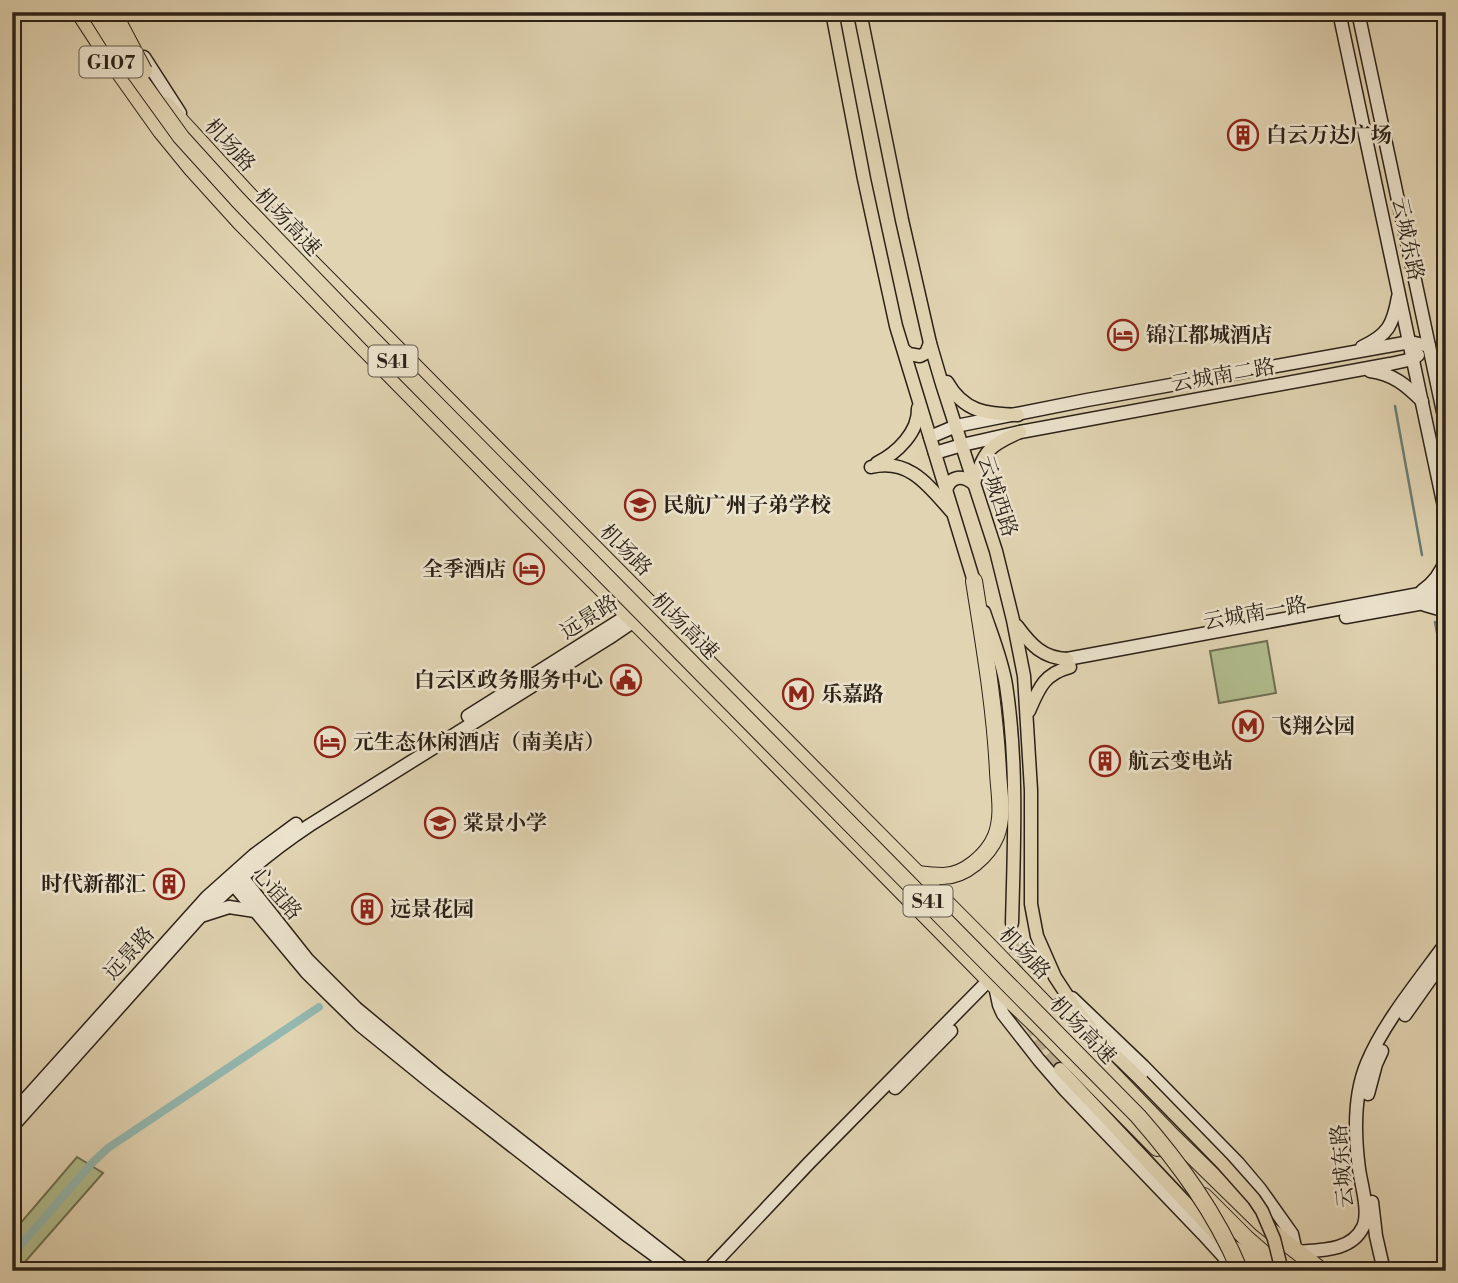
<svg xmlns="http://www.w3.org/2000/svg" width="1458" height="1283" viewBox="0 0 1458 1283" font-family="'Libre Bodoni','Noto Serif SC',serif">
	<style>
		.green { fill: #b1bd8e; stroke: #6e6f52; stroke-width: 2 }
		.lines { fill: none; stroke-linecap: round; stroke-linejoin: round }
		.stream { stroke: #6a7c73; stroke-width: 2.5 }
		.canal { stroke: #94b8b0; stroke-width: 8 }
		.primary-tunnel { stroke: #bdb093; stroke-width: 12; stroke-dasharray: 12 6; stroke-linecap: butt }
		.secondary-casing { stroke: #2b2117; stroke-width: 15 }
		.primary-casing { stroke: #2b2117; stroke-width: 15 }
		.highway-casing { stroke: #2b2117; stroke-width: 18 }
		.secondary { stroke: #ece3cd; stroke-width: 12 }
		.primary { stroke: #e1d4b2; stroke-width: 12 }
		.highway { stroke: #e1d4b2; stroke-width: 16 }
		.primary-bridge-casing { stroke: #2b2117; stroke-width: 15; stroke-linecap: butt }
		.highway-bridge-casing { stroke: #2b2117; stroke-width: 18; stroke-linecap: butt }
		.primary-bridge { stroke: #e1d4b2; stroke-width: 12 }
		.highway-bridge { stroke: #e1d4b2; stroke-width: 16 }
		.labels { text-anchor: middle; stroke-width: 5; stroke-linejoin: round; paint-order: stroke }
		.shield { fill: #ece3cd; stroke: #655b4e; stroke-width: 2 }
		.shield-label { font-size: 19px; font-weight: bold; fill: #2b2117 }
		.poi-label { font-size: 21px; font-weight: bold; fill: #2b2117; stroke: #ece3cd; text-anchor: start }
		.street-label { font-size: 21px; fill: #2b2117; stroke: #ece3cd }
	</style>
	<rect width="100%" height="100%" fill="#e1d4b2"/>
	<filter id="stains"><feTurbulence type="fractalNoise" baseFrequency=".00286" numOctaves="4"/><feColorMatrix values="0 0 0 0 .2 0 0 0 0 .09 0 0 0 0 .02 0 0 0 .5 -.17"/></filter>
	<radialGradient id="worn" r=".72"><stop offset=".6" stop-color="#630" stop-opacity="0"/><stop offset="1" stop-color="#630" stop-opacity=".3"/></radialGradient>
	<g class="green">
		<polygon points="1267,641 1276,693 1219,703 1210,651"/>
		<polygon points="77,1157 103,1173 17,1271 12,1271 12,1233"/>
	</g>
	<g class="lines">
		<g class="stream">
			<polyline points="1395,406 1422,555"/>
			<polyline points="1435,622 1446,680"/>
		</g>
		<polyline class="canal" points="12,1255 93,1162 108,1148 319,1007"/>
		<g class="primary-tunnel">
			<polyline points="1012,923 1018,979"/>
			<polyline points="1030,1023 1045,1051 1060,1069"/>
		</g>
		<g class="secondary-casing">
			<g id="secondary">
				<polyline points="1339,12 1446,516"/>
				<polyline points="1358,12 1446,426"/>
				<polyline points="144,57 180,113"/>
				<path d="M 1362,347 C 1388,335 1393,325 1398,297"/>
				<path d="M 1370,371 C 1393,374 1406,385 1422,401"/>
				<polyline points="930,437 956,426 1087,400 1410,342 1429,346"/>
				<polyline points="935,453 962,445 1020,432 1390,364 1413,359 1418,355"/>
				<path d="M 1422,591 C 1434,583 1441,573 1446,559"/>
				<polyline points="1425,605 1446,611"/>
				<polyline points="1346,617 1446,599"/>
				<polyline points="1067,659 1446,589"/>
				<polyline points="468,716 633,612"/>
				<polyline points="235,875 242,877 307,959 356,1008 440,1078 687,1271"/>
				<polyline points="232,877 233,884 307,973 360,1025 434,1085 628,1236 665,1263"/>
				<polyline points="204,915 229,907 255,911"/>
				<polyline points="995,986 999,1005 1003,1014 1039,1060 1065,1090 1203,1234 1224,1257 1232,1271"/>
				<path d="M 1072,998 L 1143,1066 L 1238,1163 L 1260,1189 L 1292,1234 L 1296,1252 C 1319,1250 1351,1252 1363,1227 C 1370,1212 1361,1184 1359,1169 C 1357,1154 1356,1140 1356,1126 C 1356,1105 1359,1082 1367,1063 C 1384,1022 1420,979 1446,943"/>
				<polyline points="1405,1015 1439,967"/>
				<polyline points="895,1088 951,1031"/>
				<polyline points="1368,1094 1376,1064 1382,1051"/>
				<polyline points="13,1113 207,897 254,855 296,824"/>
				<path d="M 12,1127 L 198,919 C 232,884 269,852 310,825 L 609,638 L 634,621 L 638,615"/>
				<polyline points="1372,1202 1376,1236 1384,1271"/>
				<polyline points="707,1271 809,1163 989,980 996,978"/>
			</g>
		</g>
		<g class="primary-casing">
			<g id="primary">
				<polyline points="832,12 864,179 896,326 976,588"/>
				<polyline points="860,12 902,220 930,343 942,384 996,551 1013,620 1024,676 1031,790 1031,904 1037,936 1055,977 1076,1009 1104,1044 1142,1081"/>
				<polyline points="904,350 909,354 920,356 926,353 930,343"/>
				<path d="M 947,382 C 964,412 986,414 1018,415"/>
				<path d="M 877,463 C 897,453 919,432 918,408"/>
				<path d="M 871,467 C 909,458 928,485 951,511"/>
				<path d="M 974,483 C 985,450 988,446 1020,432"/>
				<path d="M 946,490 C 951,475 963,475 974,484"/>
				<path d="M 984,612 C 992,636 1002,660 1006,685 C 1018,764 1014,844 1012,923"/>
				<path d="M 1017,626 C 1031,645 1043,658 1067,659"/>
				<path d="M 1029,711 C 1039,688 1044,674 1070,667"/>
				<polyline points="1060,1069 1221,1240"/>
			</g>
		</g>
		<g class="highway-casing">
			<g id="highway">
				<polyline points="79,12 107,55 161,131 192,169 240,222 527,514 744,731 989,980 1037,1026 1157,1148"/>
				<polyline points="166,105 306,257 988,945 1173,1137 1262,1224 1322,1271"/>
				<path d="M 916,874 C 925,875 934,876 943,876 C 965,876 988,855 996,836 C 1004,815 999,793 998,772 C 995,708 984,645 974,581"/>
				<polyline points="1058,1007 1104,1044"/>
				<polyline points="1204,1196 1246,1238 1284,1271"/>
				<polyline points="1226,1245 1274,1271"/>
			</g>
		</g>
		<use href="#secondary" class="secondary"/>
		<use href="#primary" class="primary"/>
		<use href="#highway" class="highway"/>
		<g class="primary-bridge-casing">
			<polyline id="primary-bridge" points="1142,1081 1222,1163 1254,1199 1262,1211 1274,1239 1282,1271"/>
		</g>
		<g class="highway-bridge-casing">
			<g id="highway-bridge">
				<path d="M 95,12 L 124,58 L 181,137 L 238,200 L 374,341 L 1138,1116 C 1179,1163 1216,1213 1240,1271"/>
				<polyline points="113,12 144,71"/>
			</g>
		</g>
		<use href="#primary-bridge" class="primary-bridge"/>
		<use href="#highway-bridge" class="highway-bridge"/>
	</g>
	<defs>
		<g id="building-ring" transform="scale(1.575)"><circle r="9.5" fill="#ece3cd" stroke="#8f2418" stroke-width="1.5"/><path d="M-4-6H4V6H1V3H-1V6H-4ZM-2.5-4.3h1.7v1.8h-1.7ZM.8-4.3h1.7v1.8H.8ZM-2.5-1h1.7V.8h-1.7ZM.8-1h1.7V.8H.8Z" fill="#8f2418"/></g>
		<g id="hotel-ring" transform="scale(1.575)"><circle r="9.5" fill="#ece3cd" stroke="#8f2418" stroke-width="1.5"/><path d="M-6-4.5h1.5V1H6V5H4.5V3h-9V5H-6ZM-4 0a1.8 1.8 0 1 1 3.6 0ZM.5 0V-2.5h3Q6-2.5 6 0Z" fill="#8f2418"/></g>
		<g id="school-ring" transform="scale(1.575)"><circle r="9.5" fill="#ece3cd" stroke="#8f2418" stroke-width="1.5"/><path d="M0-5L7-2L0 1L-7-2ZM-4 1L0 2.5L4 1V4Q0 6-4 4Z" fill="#8f2418"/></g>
		<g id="civic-ring" transform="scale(1.575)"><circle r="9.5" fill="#ece3cd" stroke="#8f2418" stroke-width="1.5"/><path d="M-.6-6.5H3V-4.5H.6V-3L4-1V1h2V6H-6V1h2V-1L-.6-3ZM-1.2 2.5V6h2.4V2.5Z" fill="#8f2418"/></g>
		<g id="metro-ring" transform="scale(1.575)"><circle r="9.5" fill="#ece3cd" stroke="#8f2418" stroke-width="1.5"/><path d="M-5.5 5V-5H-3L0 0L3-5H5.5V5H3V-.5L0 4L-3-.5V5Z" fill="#8f2418"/></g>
	</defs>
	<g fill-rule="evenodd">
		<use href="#building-ring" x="1243" y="135"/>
		<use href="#hotel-ring" x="1123" y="335"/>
		<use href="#school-ring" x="640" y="505"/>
		<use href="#hotel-ring" x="529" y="569"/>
		<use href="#civic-ring" x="626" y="680"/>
		<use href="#metro-ring" x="798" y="694"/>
		<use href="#metro-ring" x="1248" y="726"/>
		<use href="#hotel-ring" x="330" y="742"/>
		<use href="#building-ring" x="1105" y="761"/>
		<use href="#school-ring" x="440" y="823"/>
		<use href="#building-ring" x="169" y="884"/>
		<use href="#building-ring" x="367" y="909"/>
	</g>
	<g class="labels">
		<g class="shield">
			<rect x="79.5" y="46.5" width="63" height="31" rx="5"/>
			<rect x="368.5" y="345.5" width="49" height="31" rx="5"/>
			<rect x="903.5" y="885.5" width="49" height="31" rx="5"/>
		</g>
		<g class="shield-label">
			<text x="111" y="69">G107</text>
			<text x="393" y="368">S41</text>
			<text x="928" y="908">S41</text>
		</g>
		<g class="poi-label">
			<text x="1266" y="142">白云万达广场</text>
			<text x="1146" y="342">锦江都城酒店</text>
			<text x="663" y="512">民航广州子弟学校</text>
			<text x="506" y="576" text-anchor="end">全季酒店</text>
			<text x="603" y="687" text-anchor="end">白云区政务服务中心</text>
			<text x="821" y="701">乐嘉路</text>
			<text x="1271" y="733">飞翔公园</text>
			<text x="353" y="749">元生态休闲酒店（南美店）</text>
			<text x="1128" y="768">航云变电站</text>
			<text x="463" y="830">棠景小学</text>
			<text x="146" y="891" text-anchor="end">时代新都汇</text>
			<text x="390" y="916">远景花园</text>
		</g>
		<g class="street-label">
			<text transform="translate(230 145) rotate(47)" y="7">机场路</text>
			<text transform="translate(288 222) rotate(46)" y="7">机场高速</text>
			<text transform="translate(1408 239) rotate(78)" y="7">云城东路</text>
			<text transform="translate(1223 375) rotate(-10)" y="7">云城南二路</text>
			<text transform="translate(998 496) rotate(72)" y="7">云城西路</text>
			<text transform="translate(626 550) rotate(45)" y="7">机场路</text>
			<text transform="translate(1255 613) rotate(-10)" y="7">云城南一路</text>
			<text transform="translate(589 617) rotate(-32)" y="7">远景路</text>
			<text transform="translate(685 626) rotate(45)" y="7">机场高速</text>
			<text transform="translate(277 893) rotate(49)" y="7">心谊路</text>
			<text transform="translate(129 953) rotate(-48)" y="7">远景路</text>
			<text transform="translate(1025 953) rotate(46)" y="7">机场路</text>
			<text transform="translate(1083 1030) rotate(46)" y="7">机场高速</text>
			<text transform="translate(1342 1166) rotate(-95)" y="7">云城东路</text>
		</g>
	</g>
	<rect width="1458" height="1283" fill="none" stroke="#e1d4b2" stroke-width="42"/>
	<rect x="14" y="14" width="1430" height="1255" fill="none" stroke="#2b2117" stroke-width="3.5"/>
	<rect x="21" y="21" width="1416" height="1241" fill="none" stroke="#2b2117" stroke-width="2"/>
	<rect width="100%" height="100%" filter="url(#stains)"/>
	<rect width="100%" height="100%" fill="url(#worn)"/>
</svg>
